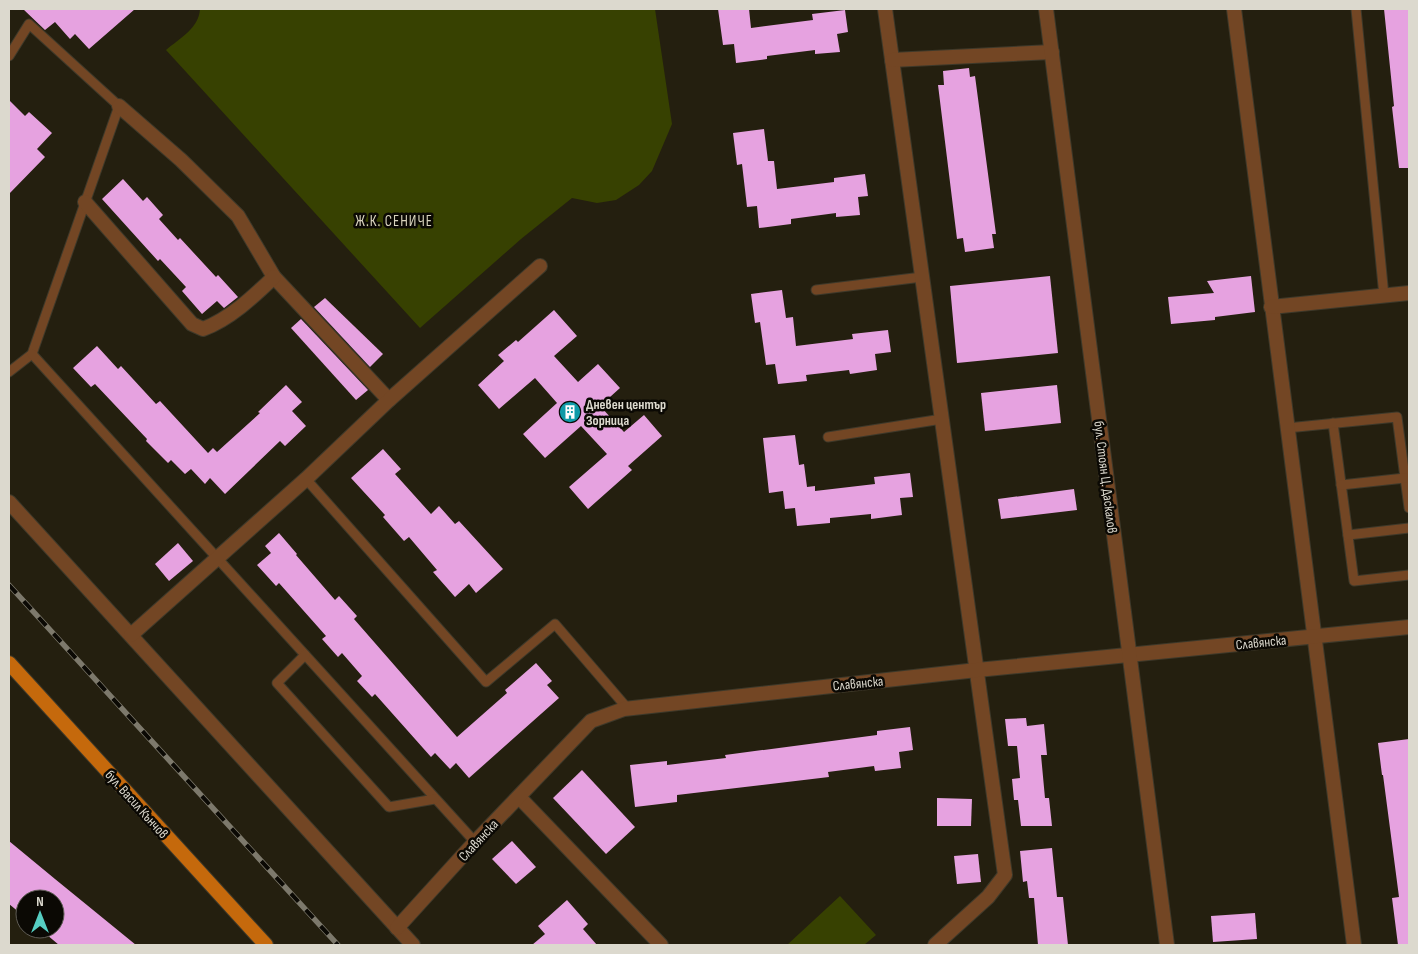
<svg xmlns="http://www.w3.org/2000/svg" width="1418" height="954" viewBox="0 0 1418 954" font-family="'Sofia Sans Condensed',sans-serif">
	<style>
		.green { fill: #374101 }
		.building { fill: #e6a2e0 }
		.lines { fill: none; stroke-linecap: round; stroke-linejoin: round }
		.service-casing { stroke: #3e392a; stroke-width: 11 }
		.minor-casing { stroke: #3e392a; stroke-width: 16 }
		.tertiary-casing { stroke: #3e392a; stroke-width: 16 }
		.primary-casing { stroke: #3e392a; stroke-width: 16 }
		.service { stroke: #734624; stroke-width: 9 }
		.minor { stroke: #734624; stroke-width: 14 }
		.tertiary { stroke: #734624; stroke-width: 14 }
		.primary { stroke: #c5690c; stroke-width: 14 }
		.rail-casing { stroke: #7d796c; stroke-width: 5.5 }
		.rail { stroke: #0b0904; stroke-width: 4; stroke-dasharray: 11; stroke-linecap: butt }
		.labels { text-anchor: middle; stroke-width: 5; stroke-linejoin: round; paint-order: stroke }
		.poi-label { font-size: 14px; font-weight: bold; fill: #dcd9ce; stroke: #0b0904; text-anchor: start }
		.street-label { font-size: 14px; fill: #dcd9ce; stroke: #0b0904 }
		.neighbourhood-label { font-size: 15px; letter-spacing: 1px; fill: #d8d3bd; stroke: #0b0904 }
	</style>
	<rect width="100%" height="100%" fill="#241f0f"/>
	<g class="green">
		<path d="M 200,9 L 655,9 L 672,124 L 652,171 L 639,185 L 616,200 L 597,203 L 572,198 L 521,239 L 420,328 L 166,50 C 180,38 199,28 200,9 Z"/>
		<polygon points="840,896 876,935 864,945 787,945"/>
	</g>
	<g class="building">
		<polygon points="23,9 135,9 89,49 75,34 70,39 55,22 45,30"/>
		<polygon points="718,9 749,9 751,28 813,20 812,14 845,10 848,32 837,34 840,52 815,54 815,50 767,56 767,59 736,63 734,44 723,45"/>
		<polygon points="1384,9 1409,9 1409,168 1399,168 1392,107 1394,106"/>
		<polygon points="969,68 970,77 975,76 996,234 992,234 994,248 965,252 963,238 957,239 938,85 944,85 943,71"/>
		<polygon points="9,100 25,116 29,112 52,133 37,149 45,157 9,194"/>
		<polygon points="764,129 768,161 774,161 777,189 834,182 834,178 865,174 868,196 858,197 860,215 836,217 836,213 791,219 791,224 759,228 757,206 747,207 742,164 737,165 733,133"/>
		<polygon points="123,179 143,201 147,197 163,215 159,219 178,240 180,238 216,277 218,275 238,297 224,308 217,301 202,314 182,291 186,287 160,259 158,261 102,199"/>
		<polygon points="1050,276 1058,353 957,363 950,286"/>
		<polygon points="1251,276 1255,312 1215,317 1215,320 1171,324 1168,297 1214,293 1207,281"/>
		<polygon points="782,290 786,318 793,317 796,346 853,339 852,334 888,330 891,352 875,354 877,370 850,374 849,370 806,375 807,381 778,384 775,364 766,365 760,322 755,323 751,294"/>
		<polygon points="325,298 383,354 370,367 314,307"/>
		<polygon points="554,310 577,336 554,356 578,382 598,364 620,388 600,406 624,432 644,415 662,436 628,466 632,470 588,509 569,487 607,454 581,426 545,458 523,434 557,403 535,378 499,409 478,385 504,361 498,355 516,340 518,342"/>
		<polygon points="301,319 368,390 356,400 291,328"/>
		<polygon points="97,346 118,369 121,366 156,404 160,401 208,453 213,448 217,452 260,413 258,412 286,385 302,402 292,411 306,426 285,446 280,441 225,494 210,478 205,484 191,469 185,474 171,460 168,463 146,441 147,439 95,384 91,387 73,368"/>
		<polygon points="1057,385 1061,423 985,431 981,393"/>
		<polygon points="795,435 799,465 804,464 807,487 815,486 815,491 875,484 874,477 910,473 913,497 900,498 902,515 871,519 871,514 830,518 830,523 797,526 795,508 785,509 783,491 769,493 763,438"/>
		<polygon points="383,449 401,469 395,474 431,514 439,506 455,524 459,521 503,569 476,593 469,584 455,597 433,572 437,570 409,537 404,541 383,517 385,515 351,478"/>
		<polygon points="1074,489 1077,510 1001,519 998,499"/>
		<polygon points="279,533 297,554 296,555 335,600 339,596 357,616 354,619 457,737 507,693 505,690 536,663 552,681 547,685 559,698 469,778 456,763 450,769 435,753 431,757 375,694 372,697 357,681 362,676 342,653 338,657 322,639 326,636 279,583 276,586 257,565 271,553 265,546"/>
		<polygon points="178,543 193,561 169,581 155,564"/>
		<polygon points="1026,718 1027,726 1044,724 1047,755 1041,755 1045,798 1049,798 1052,826 1021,826 1018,800 1014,800 1012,779 1020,778 1017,746 1008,746 1005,719"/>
		<polygon points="910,727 913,750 899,752 901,768 875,771 874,766 828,772 829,777 677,795 677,802 635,807 630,765 667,761 667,765 726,758 725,755 877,735 877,731"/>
		<polygon points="1409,739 1409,945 1398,945 1392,898 1399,897 1383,775 1382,775 1378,743"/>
		<polygon points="582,770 635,827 606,854 553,798"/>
		<polygon points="937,798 972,799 971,826 937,826"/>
		<polygon points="9,841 55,879 136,945 59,945 40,929 55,929 55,899 25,899 25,917 9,904"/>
		<polygon points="512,841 536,867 516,884 492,859"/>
		<polygon points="1052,848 1057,897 1063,897 1068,945 1038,945 1034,898 1029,898 1027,881 1023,882 1020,851"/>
		<polygon points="978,854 981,882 957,884 954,856"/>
		<polygon points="567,900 588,924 583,929 597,945 532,945 545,934 538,926"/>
		<polygon points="1255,913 1257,939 1213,942 1211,916"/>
	</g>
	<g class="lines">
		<g class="service-casing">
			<g id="service">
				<polyline points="1356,9 1384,296"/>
				<polyline points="9,56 29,24 119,106 32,354 9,372"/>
				<polyline points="816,290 922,277"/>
				<polyline points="32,354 475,842"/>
				<polyline points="1333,423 1354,581 1409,575"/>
				<polyline points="1287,428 1397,417 1409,508"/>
				<polyline points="828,437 942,419"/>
				<polyline points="306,479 486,682 555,624 628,709"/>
				<polyline points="1341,485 1405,478"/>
				<polyline points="1348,535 1409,528"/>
				<polyline points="305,655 277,683 389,807 435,799"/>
			</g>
		</g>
		<g class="minor-casing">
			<g id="minor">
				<polyline points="885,9 1005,875 988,897 935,945"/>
				<polyline points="1234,9 1354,945"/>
				<polyline points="892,60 1052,52"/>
				<polyline points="119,106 181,160 238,216 274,277 389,400"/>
				<path d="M 85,202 L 192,324 L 203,329 C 230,319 254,296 274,277"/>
				<polyline points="1271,307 1409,293"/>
				<polyline points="9,502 413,945"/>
				<polyline points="131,635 306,479 389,400 540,266"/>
				<polyline points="519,797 661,945"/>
				<polyline points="397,928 475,842 591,721 624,709 977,670 1409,627"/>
			</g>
		</g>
		<g class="tertiary-casing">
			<polyline id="tertiary" points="1046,9 1167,945"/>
		</g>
		<g class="primary-casing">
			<polyline id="primary" points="9,663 266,945"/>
		</g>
		<use href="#service" class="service"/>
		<use href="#minor" class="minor"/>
		<use href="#tertiary" class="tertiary"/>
		<use href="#primary" class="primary"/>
		<g class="rail-casing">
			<polyline id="rail" points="9,585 338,945"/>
		</g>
		<use href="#rail" class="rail"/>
	</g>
	<defs>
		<g id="building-disc" transform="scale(1.125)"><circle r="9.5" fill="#0f9aa8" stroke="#0b0904"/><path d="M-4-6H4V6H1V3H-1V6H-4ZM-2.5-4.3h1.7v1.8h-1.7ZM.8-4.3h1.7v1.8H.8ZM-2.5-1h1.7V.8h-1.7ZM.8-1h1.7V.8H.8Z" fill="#fff"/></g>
	</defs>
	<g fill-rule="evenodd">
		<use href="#building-disc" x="570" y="412"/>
	</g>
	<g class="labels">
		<g class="poi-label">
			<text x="586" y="409">Дневен център<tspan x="586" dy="16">Зорница</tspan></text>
		</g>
		<g class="street-label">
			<text transform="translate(1106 477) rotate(83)" y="5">бул. Стоян Ц. Даскалов</text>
			<text transform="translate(1261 642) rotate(-6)" y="5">Славянска</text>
			<text transform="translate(858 683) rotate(-6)" y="5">Славянска</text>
			<text transform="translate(137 804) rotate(48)" y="5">бул. Васил Кънчов</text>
			<text transform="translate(478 840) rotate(-47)" y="5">Славянска</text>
		</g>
		<g class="neighbourhood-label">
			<text x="394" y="226">Ж.К. СЕНИЧЕ</text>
		</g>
	</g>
	<rect width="1418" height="954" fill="none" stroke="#dcd9ce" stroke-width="20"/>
	<g transform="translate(40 914)"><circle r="24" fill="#0b0904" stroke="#5f5c55"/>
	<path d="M0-4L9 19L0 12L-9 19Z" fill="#56cec2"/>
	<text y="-8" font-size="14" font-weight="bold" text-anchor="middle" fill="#dcd9ce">N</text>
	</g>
</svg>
